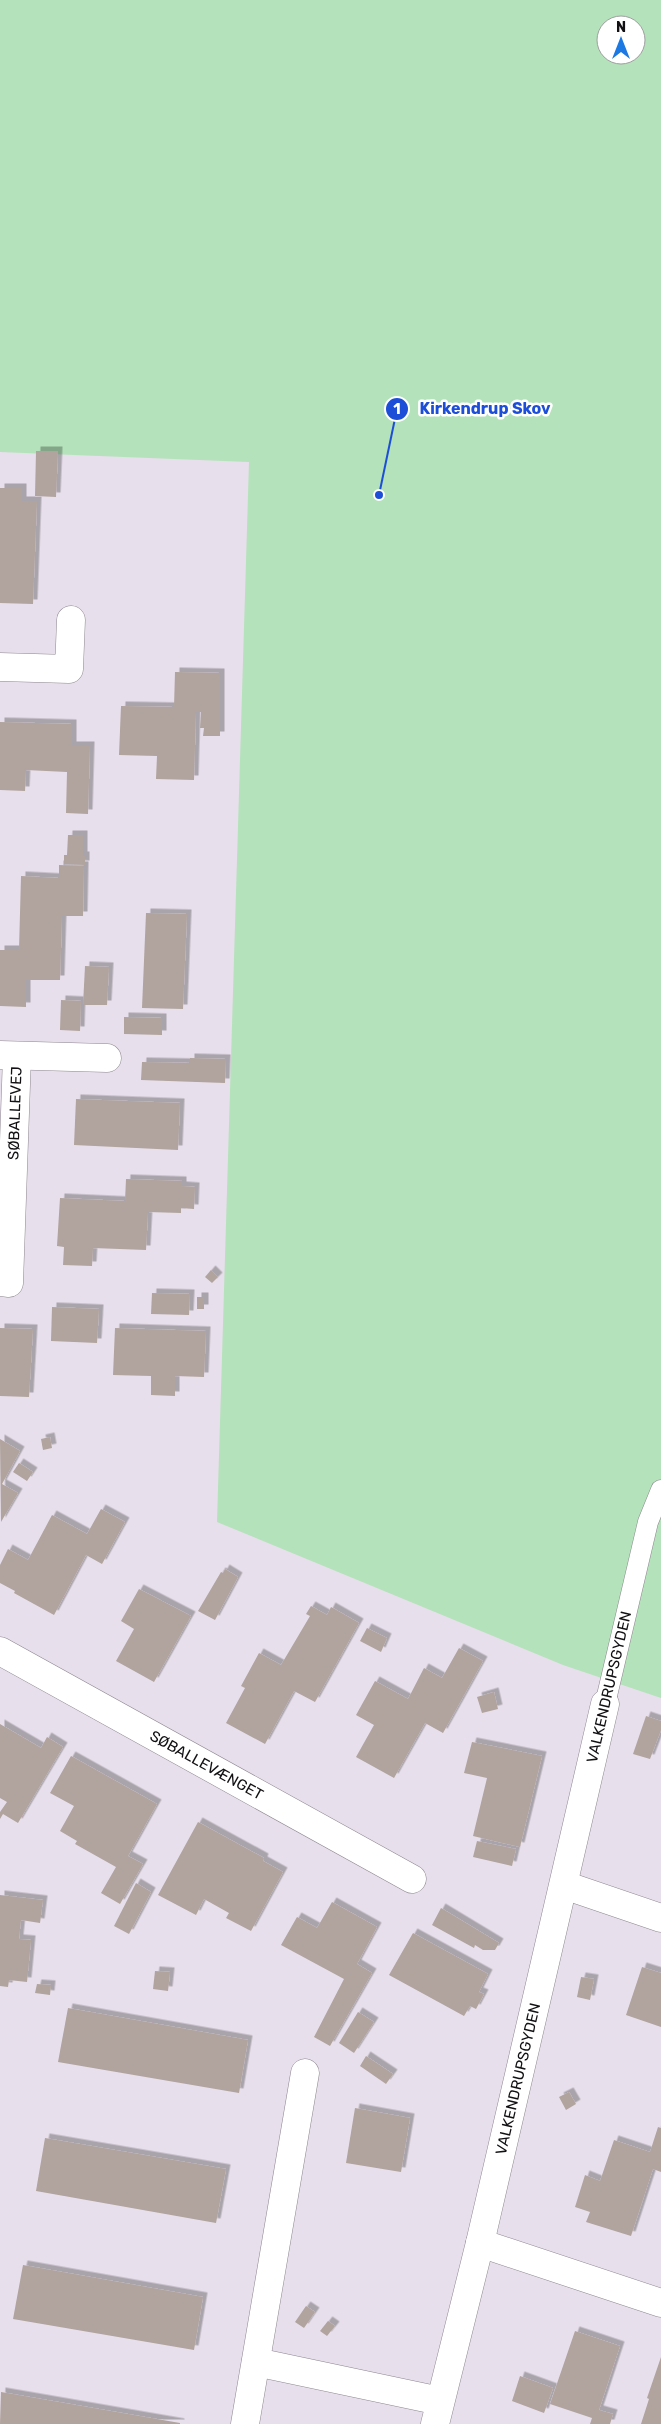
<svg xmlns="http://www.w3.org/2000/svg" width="661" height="2424" viewBox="0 0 661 2424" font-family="Rubik,sans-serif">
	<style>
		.green { fill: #b4e2ba; fill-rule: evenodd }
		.building { fill: #b1a49e; filter: url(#shadow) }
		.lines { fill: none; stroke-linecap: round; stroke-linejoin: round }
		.lane-casing { stroke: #8e8791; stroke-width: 21 }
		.street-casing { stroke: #8e8791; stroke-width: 29 }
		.lane { stroke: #fff; stroke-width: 20 }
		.street { stroke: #fff; stroke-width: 28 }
		.labels { text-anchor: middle; stroke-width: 5; stroke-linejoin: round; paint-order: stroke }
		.street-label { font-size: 15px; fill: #121013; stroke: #fff }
		.leader { fill: none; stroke: #1d4ed8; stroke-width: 2 }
		.callout-dot { fill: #1d4ed8; stroke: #fff; stroke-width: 2 }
		.mark-label { font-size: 15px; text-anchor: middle; font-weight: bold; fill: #fff }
		.callout-label { font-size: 16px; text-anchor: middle; font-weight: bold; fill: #1d4ed8; stroke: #fff; stroke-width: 5; stroke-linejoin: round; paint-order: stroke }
	</style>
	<defs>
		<filter id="shadow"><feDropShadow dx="4.5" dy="-4.5" stdDeviation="0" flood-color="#0004"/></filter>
	</defs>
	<rect width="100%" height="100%" fill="#e7dfeb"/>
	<path class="green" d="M 0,0 L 661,0 L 661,1698 L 563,1665 L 217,1522 L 249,462 L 0,452 ZM 606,25 L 636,25 L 636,55 L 606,55 Z"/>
	<g class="building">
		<polygon points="36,451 58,451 56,497 35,496"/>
		<polygon points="0,488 22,488 22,501 37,501 33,604 0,603"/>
		<polygon points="175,672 220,673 220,736 203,736 204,728 200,728 201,712 196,712 194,780 156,779 157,756 119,755 121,706 174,707"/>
		<polygon points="0,722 72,724 72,746 90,746 88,814 66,813 67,772 26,770 25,791 0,790"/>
		<polygon points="68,835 83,835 83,856 85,856 85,865 64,864 64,855 67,855"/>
		<polygon points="59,865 84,866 83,916 62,916 60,980 26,980 26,1007 0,1006 0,950 19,950 21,876 59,878"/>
		<polygon points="146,913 187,914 183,1009 142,1008"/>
		<polygon points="85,966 109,967 107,1005 83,1005"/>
		<polygon points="61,1000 81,1001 80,1031 60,1030"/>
		<polygon points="124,1017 162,1018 162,1035 124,1034"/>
		<polygon points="190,1058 226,1059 225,1083 141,1080 142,1062 190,1063"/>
		<polygon points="76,1099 180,1103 178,1150 74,1145"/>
		<polygon points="126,1179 182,1181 182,1186 195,1187 194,1209 181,1208 181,1213 148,1212 146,1250 93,1248 92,1266 63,1265 64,1247 57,1246 60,1198 125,1201"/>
		<polygon points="211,1270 218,1277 212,1283 205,1277"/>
		<polygon points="152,1293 190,1294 189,1315 151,1314"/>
		<rect x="197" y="1297" width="7" height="12"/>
		<polygon points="52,1307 99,1309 97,1343 51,1341"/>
		<polygon points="0,1328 33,1329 29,1397 0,1396"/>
		<polygon points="115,1328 206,1331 204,1377 175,1376 175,1396 151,1395 151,1376 113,1375"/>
		<polygon points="50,1437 52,1448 43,1450 41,1439"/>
		<polygon points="0,1439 20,1451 2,1484 18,1493 1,1522"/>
		<polygon points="19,1463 33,1472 27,1481 13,1472"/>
		<polygon points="101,1509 125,1522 102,1564 86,1555 54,1615 14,1593 15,1591 0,1583 0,1565 8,1549 28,1560 52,1515 87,1534"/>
		<polygon points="225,1569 238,1577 215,1620 198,1611 221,1572 223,1573"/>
		<polygon points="139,1589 191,1616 154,1682 116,1661 134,1629 121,1621"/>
		<polygon points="311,1606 327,1615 331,1607 359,1623 315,1702 294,1691 265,1744 226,1723 245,1688 241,1686 259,1653 281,1665 310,1616 306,1614"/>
		<polygon points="367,1628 387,1638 381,1652 360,1641"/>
		<polygon points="459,1648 483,1661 443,1733 425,1723 394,1778 356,1757 374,1725 356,1715 375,1681 408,1699 424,1668 442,1678"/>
		<polygon points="494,1692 498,1709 482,1713 477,1697"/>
		<polygon points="646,1716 661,1721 661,1730 650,1759 633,1754"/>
		<polygon points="0,1724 41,1748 47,1737 63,1747 18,1823 3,1814 0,1819 0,1812 7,1802 0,1798"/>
		<polygon points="472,1742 542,1756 520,1847 473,1836 487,1778 464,1773"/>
		<polygon points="71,1756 157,1804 128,1856 143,1864 120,1904 101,1893 116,1867 75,1844 77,1841 60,1831 74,1806 50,1793"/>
		<polygon points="198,1822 264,1858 263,1861 283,1872 251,1931 226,1918 229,1913 204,1899 196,1915 158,1895"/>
		<polygon points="477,1841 516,1849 512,1866 473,1857"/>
		<polygon points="136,1883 151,1892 129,1934 114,1926"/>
		<polygon points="0,1895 43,1900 40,1923 21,1920 19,1939 31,1940 27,1982 9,1980 8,1987 0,1986"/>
		<polygon points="332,1902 377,1927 357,1964 372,1973 330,2046 314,2037 344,1979 281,1945 297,1917 317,1928"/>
		<polygon points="441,1908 499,1943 495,1950 483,1950 475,1945 474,1948 432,1925"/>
		<polygon points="413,1933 488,1974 479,1992 484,1994 476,2009 470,2006 464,2016 389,1975"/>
		<polygon points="642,1967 661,1973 661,2027 626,2015"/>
		<polygon points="155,1971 170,1972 168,1991 153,1989"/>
		<polygon points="581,1977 594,1979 590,2000 577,1997"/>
		<polygon points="37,1984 51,1985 50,1995 35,1993"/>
		<polygon points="68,2008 248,2040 239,2093 58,2062"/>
		<polygon points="358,2012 374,2022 354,2053 339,2043"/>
		<polygon points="366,2056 393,2074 386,2084 360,2066"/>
		<polygon points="569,2092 576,2104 566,2110 559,2097"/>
		<polygon points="355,2108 410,2118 401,2172 346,2163"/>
		<polygon points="658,2127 661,2128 661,2172 653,2169 631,2236 586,2222 590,2212 575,2207 585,2175 600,2181 614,2140 650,2152"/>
		<polygon points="45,2138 226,2169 216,2223 36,2191"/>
		<polygon points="23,2265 203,2297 194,2350 13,2319"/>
		<polygon points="306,2306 315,2312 304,2328 295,2322"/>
		<polygon points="328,2321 335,2326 327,2336 320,2331"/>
		<polygon points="575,2331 620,2346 599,2410 613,2414 610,2424 590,2424 592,2418 550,2404"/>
		<polygon points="661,2357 661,2424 641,2424 649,2399 647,2398"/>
		<polygon points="520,2376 553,2388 544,2413 512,2401"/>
		<polygon points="1,2392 180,2423 180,2424 0,2424"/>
	</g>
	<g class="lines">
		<g class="lane-casing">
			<polyline id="lane" points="605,1704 648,1522 661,1490"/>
		</g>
		<g class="street-casing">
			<g id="street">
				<polyline points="0,667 69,669 71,620"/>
				<polyline points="0,1055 107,1058"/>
				<path id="s1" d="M 0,1282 L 9,1283 L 17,1056"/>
				<path id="s2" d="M 0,1651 L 412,1879"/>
				<polyline points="564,1885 661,1918"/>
				<polyline points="480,2243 661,2303"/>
				<polyline points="256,2362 440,2401"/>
				<polyline points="245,2424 305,2073"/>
				<path id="s3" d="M 435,2424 L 480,2243 L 605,1704"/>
			</g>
		</g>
		<use href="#lane" class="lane"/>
		<use href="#street" class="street"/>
	</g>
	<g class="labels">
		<g class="street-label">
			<text dy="5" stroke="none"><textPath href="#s1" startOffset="179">SØBALLEVEJ</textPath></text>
			<text transform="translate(609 1687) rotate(-77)" y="5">VALKENDRUPSGYDEN</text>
			<text dy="5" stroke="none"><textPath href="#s2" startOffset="236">SØBALLEVÆNGET</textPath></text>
			<text dy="5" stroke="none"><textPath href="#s3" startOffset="355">VALKENDRUPSGYDEN</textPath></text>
		</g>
	</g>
	<path class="leader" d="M379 495L397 409"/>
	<g class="callout-dot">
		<circle cx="379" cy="495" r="5"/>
		<circle cx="397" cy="409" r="12"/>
	</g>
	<g class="mark-label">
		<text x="397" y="414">1</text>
	</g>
	<g class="callout-label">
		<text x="485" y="414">Kirkendrup Skov</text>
	</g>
	<g transform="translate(621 40)"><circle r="24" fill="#ffffff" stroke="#a09fa1"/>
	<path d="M0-4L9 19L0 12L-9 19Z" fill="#1c78e2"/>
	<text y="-8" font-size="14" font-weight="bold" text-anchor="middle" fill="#121013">N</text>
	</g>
</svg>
